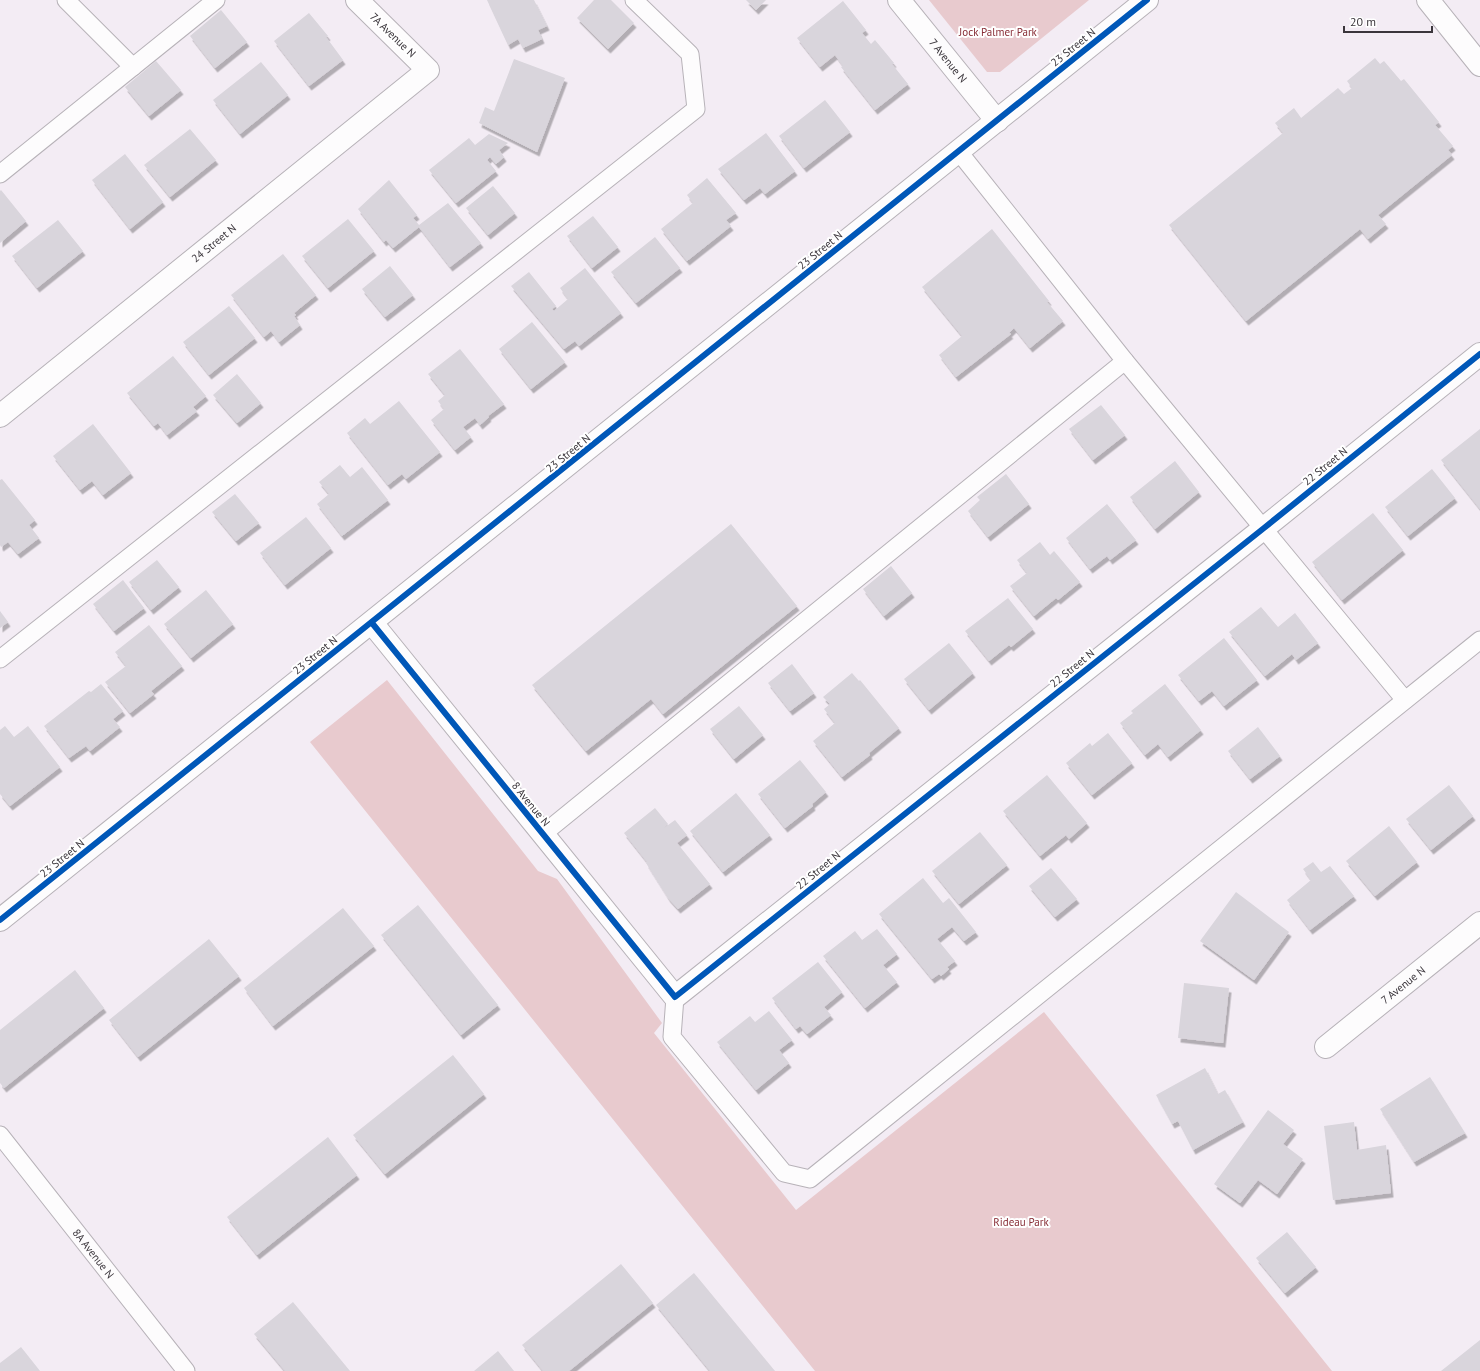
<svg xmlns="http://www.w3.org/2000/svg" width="1480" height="1371" viewBox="0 0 1480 1371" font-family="'PT Sans',sans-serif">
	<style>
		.green { fill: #e8cace }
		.building { fill: #d9d5dc; filter: url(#shadow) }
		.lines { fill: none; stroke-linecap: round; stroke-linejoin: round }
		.lane-casing { stroke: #b7b2b8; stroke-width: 19 }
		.street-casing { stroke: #b7b2b8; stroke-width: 24 }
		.secondary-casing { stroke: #b7b2b8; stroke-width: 24 }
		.lane { stroke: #fdfcfd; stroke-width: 17 }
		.street { stroke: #fdfcfd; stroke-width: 22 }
		.secondary { stroke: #fdfcfd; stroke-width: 22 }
		.cycleway-casing { stroke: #fff; stroke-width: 8 }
		.cycleway { stroke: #0057b8; stroke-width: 6 }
		.labels { text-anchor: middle; stroke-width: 4; stroke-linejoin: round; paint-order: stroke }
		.park-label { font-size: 11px; fill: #872c35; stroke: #fff }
		.street-label { font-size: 11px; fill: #3a353b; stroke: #fff }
	</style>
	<defs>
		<filter id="shadow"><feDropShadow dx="2.5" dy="4.5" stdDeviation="0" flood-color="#0004"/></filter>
	</defs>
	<rect width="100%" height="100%" fill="#f3ecf4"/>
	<g class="green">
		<polygon points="929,0 1089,0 1000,72 987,72"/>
		<polygon points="387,680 538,871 557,879 662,1023 654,1033 796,1210 1044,1012 1332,1371 815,1371 310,742"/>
	</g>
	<g class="building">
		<polygon points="487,0 534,0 547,26 538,30 542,39 523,48 518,39 508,45"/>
		<polygon points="594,0 611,0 634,23 608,49 577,18"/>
		<polygon points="746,0 766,0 756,10"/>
		<polygon points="843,1 866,30 862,33 871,44 875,40 894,63 892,64 908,84 875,110 841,67 843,66 835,55 820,67 797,38"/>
		<polygon points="221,10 247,42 215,68 190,36"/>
		<polygon points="309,13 328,36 326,37 343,60 309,86 274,41"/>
		<polygon points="1375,58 1380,64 1384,61 1401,81 1404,79 1439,122 1435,125 1453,146 1448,150 1452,155 1378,215 1386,224 1368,239 1360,229 1246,321 1169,225 1283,133 1275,123 1294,108 1301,118 1338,88 1344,94 1352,88 1347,81"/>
		<polygon points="514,59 565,78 537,152 479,123 485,107 494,111"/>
		<polygon points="156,61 181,90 149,116 125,87"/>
		<polygon points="261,62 288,95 240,134 213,100"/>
		<polygon points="825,100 850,132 804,168 779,136"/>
		<polygon points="190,129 216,160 170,197 144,165"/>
		<polygon points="766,133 795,171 765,194 760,188 744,200 718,169"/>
		<polygon points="489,134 508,143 499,150 504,157 496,164 490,157 487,160 496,171 456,203 429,170 469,138 475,145"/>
		<polygon points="125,154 163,202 130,229 92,180"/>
		<polygon points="707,178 736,213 726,220 731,226 687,261 661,229 693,203 687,195"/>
		<polygon points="389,180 417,215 413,218 419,225 448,203 481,243 450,267 419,227 393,248 386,240 384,242 358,209"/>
		<polygon points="493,186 515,213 488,235 466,208"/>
		<polygon points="1,190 26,221 0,243 0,191"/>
		<polygon points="593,216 618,247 592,268 567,236"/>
		<polygon points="348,219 374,251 328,288 302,256"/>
		<polygon points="58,220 83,251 37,288 12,256"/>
		<polygon points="992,229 1049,301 1047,302 1063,321 1030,348 1014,328 1009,333 1011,334 956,377 939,355 962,336 922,287"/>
		<polygon points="655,237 680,268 636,303 611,272"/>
		<polygon points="283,254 316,295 294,313 296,315 294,316 300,325 279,342 271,331 264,337 231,295"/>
		<polygon points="390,266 413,295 385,317 362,289"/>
		<polygon points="585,268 621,313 579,346 575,341 564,349 511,286 529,272 556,306 552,309 554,311 568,299 560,288"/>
		<polygon points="229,306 255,338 209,375 183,342"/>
		<polygon points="532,322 565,362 531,389 499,349"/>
		<polygon points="460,349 504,404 488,416 489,417 480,425 475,418 463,427 471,437 455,450 431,420 444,409 438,401 445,395 428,374"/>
		<polygon points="173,356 206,396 193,407 197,411 167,435 158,423 154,426 127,393"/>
		<polygon points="237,374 261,403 237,423 213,395"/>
		<polygon points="399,401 440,452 406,479 402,474 388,485 347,433 365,418 370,424"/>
		<polygon points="1101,405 1125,435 1093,460 1069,429"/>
		<polygon points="93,424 131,473 103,495 92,481 80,490 53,456"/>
		<polygon points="1480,429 1480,509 1441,460"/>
		<polygon points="1175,461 1199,492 1155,529 1130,497"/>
		<polygon points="340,465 350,477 362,467 388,500 342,536 317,504 329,494 319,482"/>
		<polygon points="1432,469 1455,498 1408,536 1385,507"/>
		<polygon points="1006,474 1029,504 988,537 968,511 980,500 977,497"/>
		<polygon points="2,479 35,520 29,525 39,538 18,554 8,542 1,547 0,545 0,480"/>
		<polygon points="235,494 259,523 236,541 212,512"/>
		<polygon points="1107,504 1136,540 1110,560 1107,556 1090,569 1066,538"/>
		<polygon points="1373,513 1403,550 1342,600 1312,562"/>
		<polygon points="306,517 331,548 285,585 260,553"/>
		<polygon points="731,524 797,606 663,714 651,699 586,751 532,685"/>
		<polygon points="1040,542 1050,555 1054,551 1080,582 1058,600 1056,598 1034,616 1010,586 1027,573 1017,560"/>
		<polygon points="157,560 179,587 151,610 129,582"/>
		<polygon points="891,566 912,593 884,616 863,589"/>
		<polygon points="123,580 144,608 114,631 93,604"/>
		<polygon points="206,590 233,624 191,658 164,624"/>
		<polygon points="1008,598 1033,629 1011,647 1009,645 989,661 965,631"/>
		<polygon points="1261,607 1278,627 1295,613 1318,643 1296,660 1292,654 1265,676 1229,632"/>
		<polygon points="0,611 8,622 0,628"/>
		<polygon points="149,625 182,666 151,691 154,694 130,713 105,682 126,666 115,652"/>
		<polygon points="1224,638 1257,680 1224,706 1212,691 1199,701 1178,675"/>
		<polygon points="949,643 973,673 929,710 904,679"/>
		<polygon points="792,664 814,693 790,711 768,683"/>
		<polygon points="852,673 859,681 860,680 899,728 869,753 870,755 842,777 813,741 835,723 824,709 830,704 823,697"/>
		<polygon points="101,684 123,711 113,719 120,727 90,751 86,746 69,758 44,726 89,691 91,692"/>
		<polygon points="1165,684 1201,730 1168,757 1158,744 1145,755 1120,723 1133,713 1131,711"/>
		<polygon points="739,706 763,735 734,759 710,729"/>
		<polygon points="5,726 14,737 28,726 60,767 10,806 0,794 0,730"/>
		<polygon points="1258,727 1280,756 1250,779 1228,751"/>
		<polygon points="1108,733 1132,763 1092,795 1066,763 1090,743 1092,746"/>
		<polygon points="800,760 826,792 812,804 813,806 785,828 758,794"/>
		<polygon points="1047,775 1087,823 1069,839 1066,835 1040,856 1003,811"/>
		<polygon points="1449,785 1473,816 1431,850 1406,819"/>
		<polygon points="736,793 770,835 723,872 690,831"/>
		<polygon points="655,808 668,824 664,828 675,820 687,835 677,843 710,884 678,909 668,898 646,863 647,862 624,833"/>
		<polygon points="1389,826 1417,862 1375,896 1346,861"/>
		<polygon points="980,832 1007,865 959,904 932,871"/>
		<polygon points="1313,862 1321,872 1330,866 1354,896 1310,930 1287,900 1311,880 1303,869"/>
		<polygon points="1051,868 1077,899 1055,917 1029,886"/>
		<polygon points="923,878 943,903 949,898 976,932 964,941 952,927 937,939 955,961 947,967 949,969 941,976 939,974 932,979 879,914"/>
		<polygon points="1236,892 1289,932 1254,980 1200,941"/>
		<polygon points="418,905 498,1005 461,1035 381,935"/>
		<polygon points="343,908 374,946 273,1026 244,988"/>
		<polygon points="877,929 897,954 883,965 897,982 865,1008 823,956 855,931 862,940"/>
		<polygon points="209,939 239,976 138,1057 109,1020"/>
		<polygon points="818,962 842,992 824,1007 831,1015 807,1034 800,1026 796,1029 772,998"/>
		<polygon points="75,970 104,1008 4,1088 0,1083 0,1030"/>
		<polygon points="1184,983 1229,988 1223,1043 1178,1038"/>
		<polygon points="769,1011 792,1040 779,1050 789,1063 756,1090 717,1042 750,1016 755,1022"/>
		<polygon points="453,1055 484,1094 385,1174 353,1135"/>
		<polygon points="1205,1068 1218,1094 1225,1090 1243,1122 1193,1150 1178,1121 1172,1124 1156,1095"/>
		<polygon points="1430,1077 1465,1133 1414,1162 1380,1109"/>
		<polygon points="1268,1110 1294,1130 1283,1144 1303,1159 1277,1194 1258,1180 1240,1203 1214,1184"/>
		<polygon points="1354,1122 1357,1150 1386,1145 1391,1193 1333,1200 1324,1126"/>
		<polygon points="328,1137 357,1175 257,1255 227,1217"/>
		<polygon points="1287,1232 1316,1267 1285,1293 1256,1258"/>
		<polygon points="621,1264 653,1303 569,1371 543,1371 522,1345"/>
		<polygon points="694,1273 775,1371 710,1371 656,1305"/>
		<polygon points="293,1302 350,1371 285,1371 254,1334"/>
		<polygon points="1480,1340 1480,1371 1441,1371"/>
		<polygon points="21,1347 40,1371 0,1371 0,1363"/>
		<polygon points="498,1351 514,1371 474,1371"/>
	</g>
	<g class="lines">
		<g class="lane-casing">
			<g id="lane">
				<polyline points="66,0 133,67"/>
				<polyline points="959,152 1125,361 1405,700"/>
				<polyline points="0,174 216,0"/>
				<polyline points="0,659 696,109 690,54 634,0"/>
				<polyline points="543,834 1125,361"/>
				<polyline points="675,997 672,1037 784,1173 810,1179 1480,640"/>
				<path id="s1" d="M 0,1135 L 186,1371"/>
			</g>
		</g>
		<g class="street-casing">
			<g id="street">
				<path id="s2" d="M 899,0 L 997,121"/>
				<polyline points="1428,0 1480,65"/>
				<path id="s3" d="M 0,416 L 428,70 L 357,0"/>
				<polyline points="372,623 675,997 1264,528 1480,354"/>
				<path id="s4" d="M 1326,1047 L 1480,923"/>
			</g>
		</g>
		<g class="secondary-casing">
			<polyline id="secondary" points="0,920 1147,0"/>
		</g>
		<use href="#lane" class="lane"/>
		<use href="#street" class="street"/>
		<use href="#secondary" class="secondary"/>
		<g class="cycleway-casing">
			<g id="cycleway">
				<polyline points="372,623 675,997 1264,528 1480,354"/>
				<polyline points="0,920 1147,0"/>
			</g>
		</g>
		<use href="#cycleway" class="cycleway"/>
	</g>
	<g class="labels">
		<g class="park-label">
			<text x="998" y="36">Jock Palmer Park</text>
			<text x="1021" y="1226">Rideau Park</text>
		</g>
		<g class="street-label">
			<text transform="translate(393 35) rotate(44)" y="4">7A Avenue N</text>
			<text transform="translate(1073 47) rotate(-39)" y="4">23 Street N</text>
			<text dy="4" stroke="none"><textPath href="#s2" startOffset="78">7 Avenue N</textPath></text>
			<text dy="4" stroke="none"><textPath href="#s3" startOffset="275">24 Street N</textPath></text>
			<text transform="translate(820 250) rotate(-39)" y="4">23 Street N</text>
			<text transform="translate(568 453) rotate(-39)" y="4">23 Street N</text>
			<text transform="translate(1325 466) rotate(-39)" y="4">22 Street N</text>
			<text transform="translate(315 655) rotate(-39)" y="4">23 Street N</text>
			<text transform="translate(1072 668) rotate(-39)" y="4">22 Street N</text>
			<text transform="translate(531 804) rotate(51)" y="4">8 Avenue N</text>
			<text transform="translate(62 858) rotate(-39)" y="4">23 Street N</text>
			<text transform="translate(818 870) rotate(-39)" y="4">22 Street N</text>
			<text dy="4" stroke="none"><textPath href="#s4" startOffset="99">7 Avenue N</textPath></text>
			<text dy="4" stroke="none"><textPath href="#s1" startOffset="151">8A Avenue N</textPath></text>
		</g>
	</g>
	<path d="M1344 26v6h88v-6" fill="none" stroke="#3a353b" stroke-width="2"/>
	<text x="1350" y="26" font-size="12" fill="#3a353b" stroke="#ffffff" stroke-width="3" paint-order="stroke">20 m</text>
</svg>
